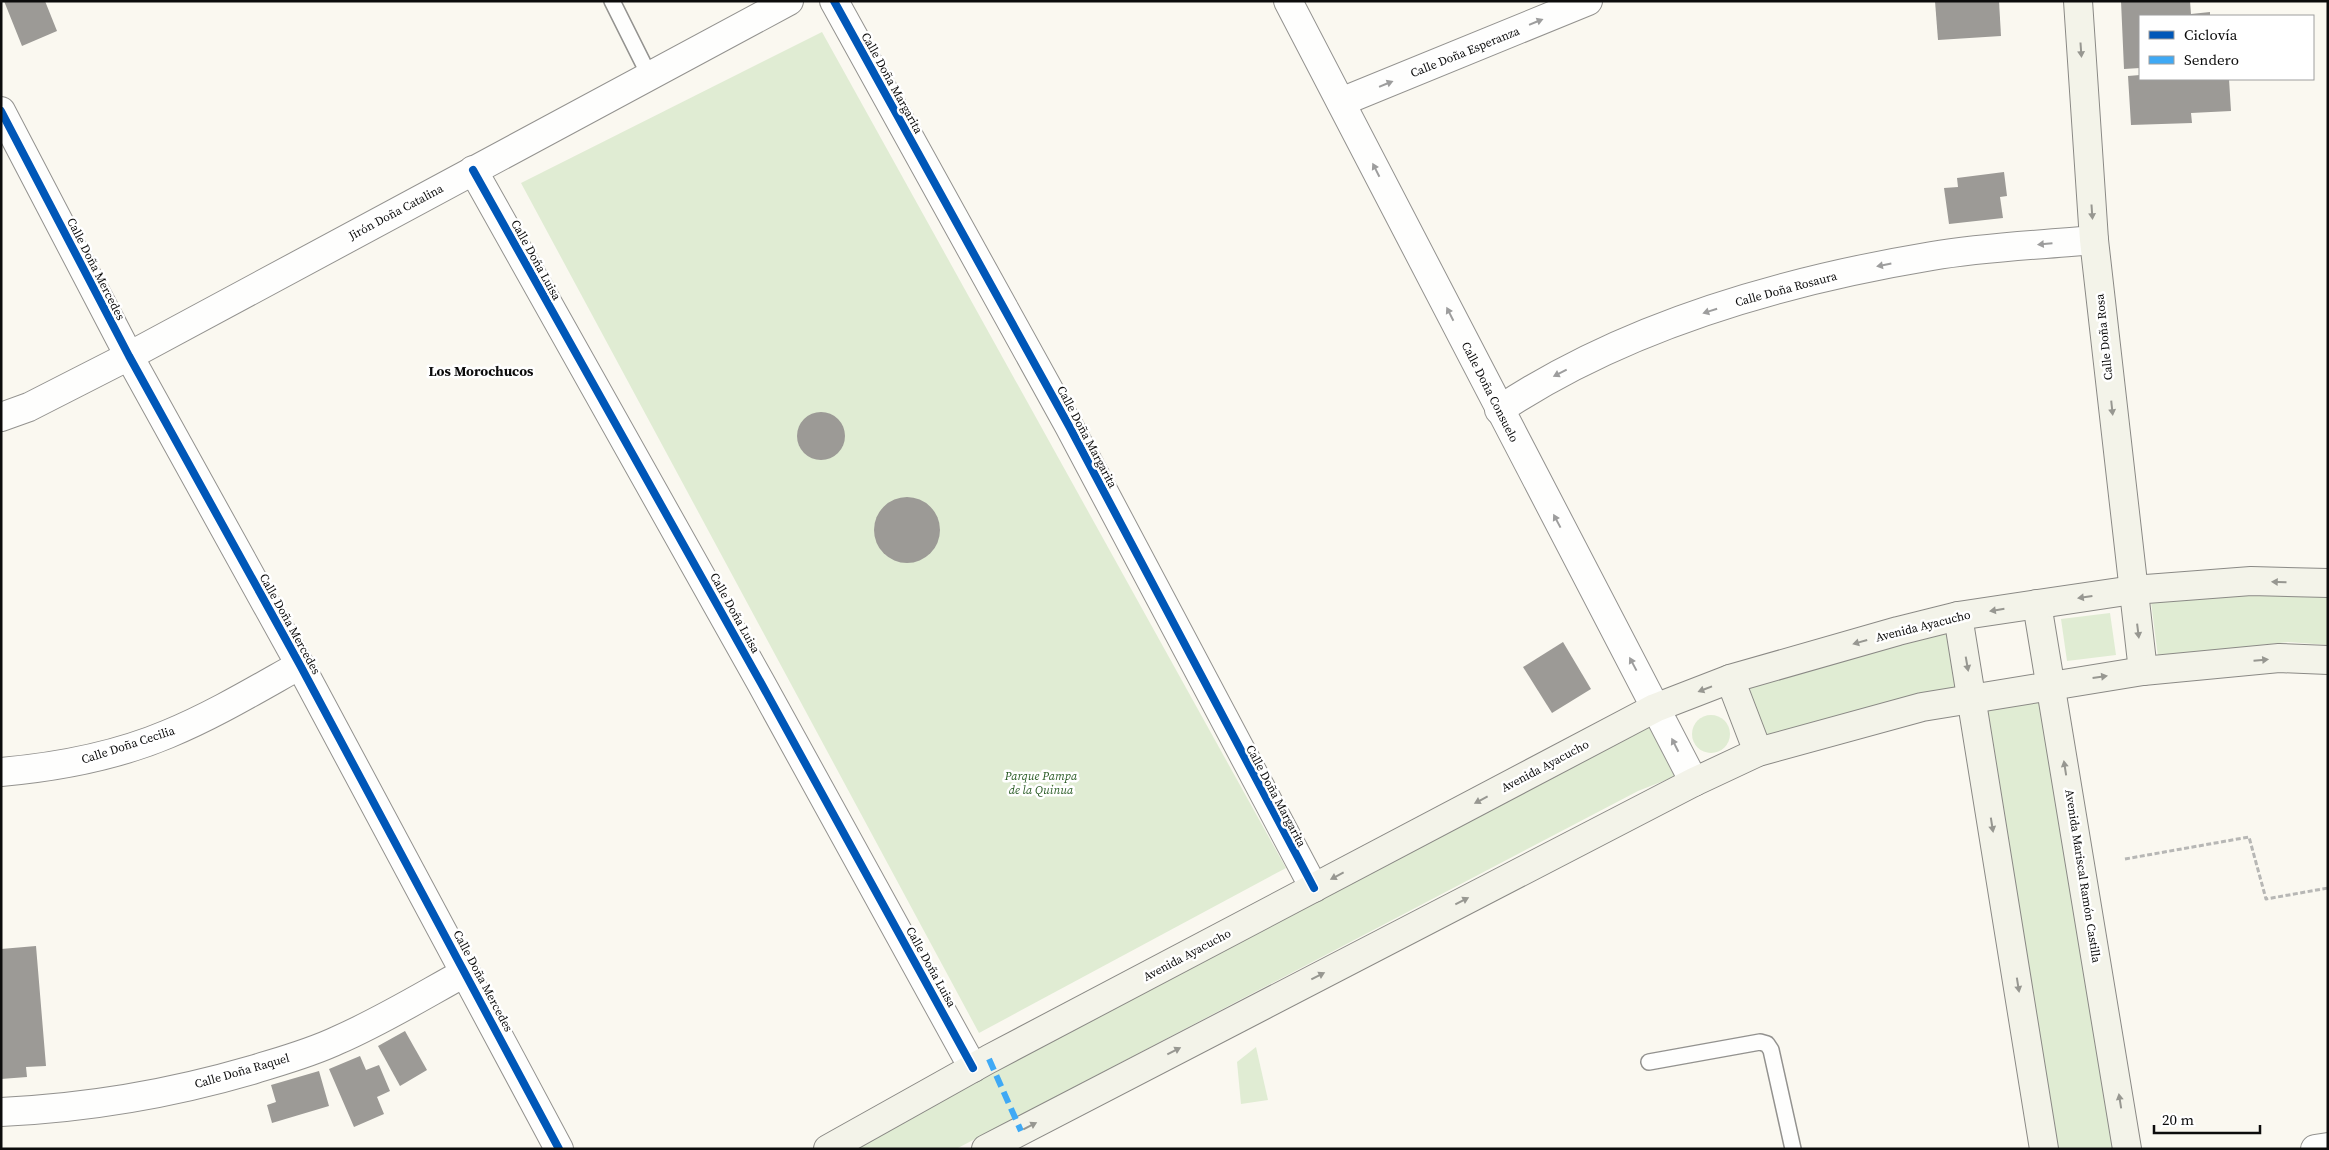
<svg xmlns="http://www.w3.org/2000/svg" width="2329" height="1150" viewBox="0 0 2329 1150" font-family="'Source Serif 4',serif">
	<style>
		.green { fill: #e0ecd3 }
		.building { fill: #9c9a96 }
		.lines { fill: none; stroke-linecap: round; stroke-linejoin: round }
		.lane-casing { stroke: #93928f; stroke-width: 18 }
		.street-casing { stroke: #93928f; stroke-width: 30 }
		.secondary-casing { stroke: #8a8985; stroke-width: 30 }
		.path { stroke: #b7b7b5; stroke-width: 3; stroke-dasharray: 5 2.5; stroke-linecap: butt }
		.lane { stroke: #fefefd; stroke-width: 15 }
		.street { stroke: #fefefd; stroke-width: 28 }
		.secondary { stroke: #f3f3e9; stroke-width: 28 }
		.quiet { stroke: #3fa9f5; stroke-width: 6; stroke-dasharray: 12 6; stroke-linecap: butt }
		.cycleway-casing { stroke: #fff; stroke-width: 11 }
		.cycleway { stroke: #0057b8; stroke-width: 8 }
		.oneway { fill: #9d9d9d }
		.oneway2 { fill: #979791 }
		.labels { text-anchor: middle; stroke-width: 5; stroke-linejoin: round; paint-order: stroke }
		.street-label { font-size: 12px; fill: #0c0c0c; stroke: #fff }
		.park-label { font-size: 12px; font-style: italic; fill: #295b24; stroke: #fff }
		.neighbourhood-label { font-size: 14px; font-weight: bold; fill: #0c0c0c; stroke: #fff }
	</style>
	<rect width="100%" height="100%" fill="#faf8f0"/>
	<g class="green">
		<polygon points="822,32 1286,868 979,1033 521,183"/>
		<polygon points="2254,591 2328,594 2328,645 2288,642 2158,657 2151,602"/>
		<polygon points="2110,613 2116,655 2067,661 2061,619"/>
		<polygon points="1960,620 1974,702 1760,756 1739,679"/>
		<polygon points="2043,696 2120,1149 2056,1149 1981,706"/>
		<circle cx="1711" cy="734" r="19"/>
		<polygon points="1654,715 1676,776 1638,791 956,1149 840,1149"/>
		<polygon points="1256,1047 1268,1100 1241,1104 1237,1062"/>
	</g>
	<g class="building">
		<polygon points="4,1 45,1 57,31 22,46"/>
		<polygon points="1935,1 1999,1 2001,36 1938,40"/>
		<polygon points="2121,1 2190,1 2191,14 2210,12 2210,16 2140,16 2140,68 2124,69"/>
		<polygon points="2140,75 2140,79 2229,79 2231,111 2191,113 2192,123 2131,125 2128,76"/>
		<polygon points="2004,172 2007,196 2000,197 2003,218 1949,224 1944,188 1958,187 1957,178"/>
		<circle cx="821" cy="436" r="24"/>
		<circle cx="907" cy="530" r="33"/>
		<polygon points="1563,642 1591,689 1552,713 1523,667"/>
		<polygon points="36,946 46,1066 26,1067 27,1077 1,1079 1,949"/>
		<polygon points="405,1031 427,1070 400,1086 378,1046"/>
		<polygon points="360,1056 366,1070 379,1065 390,1091 377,1097 384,1114 354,1127 329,1069"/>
		<polygon points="319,1071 329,1106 272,1123 267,1105 276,1102 271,1085"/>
	</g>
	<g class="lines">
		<g class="lane-casing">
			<g id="lane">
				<polyline points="612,1 649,75"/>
				<polyline points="1649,1062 1760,1042 1767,1044 1771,1050 1793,1149"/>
			</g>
		</g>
		<g class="street-casing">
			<g id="street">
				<polyline points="834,1 1069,426 1314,888"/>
				<polyline points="1288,1 1694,782"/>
				<polyline points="1341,102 1588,1"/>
				<polyline points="1,111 129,356 300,665 559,1149"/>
				<polyline points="473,170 761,683 973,1068"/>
				<path d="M 1499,410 C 1626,325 1782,281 1932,256 C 1985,247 2040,245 2094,240"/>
				<polyline points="1,417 29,407 129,356 789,1"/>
				<path d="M 1,772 C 57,767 116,756 168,734 C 214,715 257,689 300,665"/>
				<path d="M 1,1112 C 86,1108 170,1094 252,1070 C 281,1061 311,1053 338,1040 C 382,1021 424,995 466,972"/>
				<polyline points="2315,1149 2328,1147"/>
			</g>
		</g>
		<g class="secondary-casing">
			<g id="secondary">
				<polyline points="2078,1 2094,240 2143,671"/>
				<polyline points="2037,604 2127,1149"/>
				<polyline points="1958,616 2044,1149"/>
				<polyline points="1730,679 1758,752"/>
				<polyline points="828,1149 989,1059 1655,708 1730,679 1898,631 1958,616 2133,590 2251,581 2328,583"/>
				<polyline points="986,1149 1694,782 1758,752 1922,707 2143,671 2279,658 2328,660"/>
			</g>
		</g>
		<polyline class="path" points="2125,859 2249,837 2266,899 2328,888"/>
		<use href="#lane" class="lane"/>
		<use href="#street" class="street"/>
		<use href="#secondary" class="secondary"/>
		<polyline class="quiet" points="989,1059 1021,1131"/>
		<g class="cycleway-casing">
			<g id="cycleway">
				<polyline points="834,1 1069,426 1314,888"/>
				<polyline points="1,111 129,356 300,665 559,1149"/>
				<polyline points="473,170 761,683 973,1068"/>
			</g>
		</g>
		<use href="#cycleway" class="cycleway"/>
	</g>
	<defs><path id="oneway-solid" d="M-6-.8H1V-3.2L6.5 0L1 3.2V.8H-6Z" transform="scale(1.25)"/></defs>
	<g class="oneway">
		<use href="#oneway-solid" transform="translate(1536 22) rotate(-22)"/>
		<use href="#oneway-solid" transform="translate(1386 84) rotate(-22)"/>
		<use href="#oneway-solid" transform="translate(1376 170) rotate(-117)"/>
		<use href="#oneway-solid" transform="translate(2045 244) rotate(175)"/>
		<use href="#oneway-solid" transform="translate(1884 265) rotate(169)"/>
		<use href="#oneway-solid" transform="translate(1710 311) rotate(162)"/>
		<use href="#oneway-solid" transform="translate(1450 314) rotate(-117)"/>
		<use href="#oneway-solid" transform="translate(1560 373) rotate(153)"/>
		<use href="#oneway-solid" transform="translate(1557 521) rotate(-118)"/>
		<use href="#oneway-solid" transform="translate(1633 664) rotate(-118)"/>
		<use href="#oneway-solid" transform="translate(1675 745) rotate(-117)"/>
	</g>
	<g class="oneway2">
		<use href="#oneway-solid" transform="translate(2081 50) rotate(86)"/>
		<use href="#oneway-solid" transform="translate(2092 212) rotate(86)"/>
		<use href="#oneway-solid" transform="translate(2112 408) rotate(84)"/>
		<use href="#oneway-solid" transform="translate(2279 582) rotate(-178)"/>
		<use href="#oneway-solid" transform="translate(2085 597) rotate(172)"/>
		<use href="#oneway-solid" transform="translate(1997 610) rotate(171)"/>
		<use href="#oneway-solid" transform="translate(2138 631) rotate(83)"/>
		<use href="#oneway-solid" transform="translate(1860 642) rotate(164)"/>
		<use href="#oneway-solid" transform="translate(2261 660) rotate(-5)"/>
		<use href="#oneway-solid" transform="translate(1967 664) rotate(80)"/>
		<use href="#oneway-solid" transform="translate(2100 677) rotate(-8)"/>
		<use href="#oneway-solid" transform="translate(1705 689) rotate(159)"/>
		<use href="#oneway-solid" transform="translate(2065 768) rotate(-99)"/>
		<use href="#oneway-solid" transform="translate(1481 800) rotate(152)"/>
		<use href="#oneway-solid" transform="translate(1992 825) rotate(81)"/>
		<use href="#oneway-solid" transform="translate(1337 876) rotate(152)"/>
		<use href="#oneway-solid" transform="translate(1462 901) rotate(-27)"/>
		<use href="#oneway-solid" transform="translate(1318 976) rotate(-27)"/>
		<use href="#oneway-solid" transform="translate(2018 985) rotate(81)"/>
		<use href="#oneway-solid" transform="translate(1174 1051) rotate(-27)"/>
		<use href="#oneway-solid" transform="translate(2120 1101) rotate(-99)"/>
		<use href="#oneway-solid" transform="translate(1030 1126) rotate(-27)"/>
	</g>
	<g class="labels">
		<g class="street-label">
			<text transform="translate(1465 52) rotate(-22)" y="4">Calle Doña Esperanza</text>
			<text transform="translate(892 83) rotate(61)" y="4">Calle Doña Margarita</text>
			<text transform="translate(396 212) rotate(-28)" y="4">Jirón Doña Catalina</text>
			<text transform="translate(536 260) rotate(61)" y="4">Calle Doña Luisa</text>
			<text transform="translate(96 269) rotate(63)" y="4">Calle Doña Mercedes</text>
			<text transform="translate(1786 289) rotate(-15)" y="4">Calle Doña Rosaura</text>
			<text transform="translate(2104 337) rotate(-96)" y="4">Calle Doña Rosa</text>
			<text transform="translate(1490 392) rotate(63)" y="4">Calle Doña Consuelo</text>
			<text transform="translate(1087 437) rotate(62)" y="4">Calle Doña Margarita</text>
			<text transform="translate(735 613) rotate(61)" y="4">Calle Doña Luisa</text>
			<text transform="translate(290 624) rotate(61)" y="4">Calle Doña Mercedes</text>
			<text transform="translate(1923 626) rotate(-14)" y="4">Avenida Ayacucho</text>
			<text transform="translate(128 745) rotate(-18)" y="4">Calle Doña Cecilia</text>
			<text transform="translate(1545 766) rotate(-28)" y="4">Avenida Ayacucho</text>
			<text transform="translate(1276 796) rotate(62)" y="4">Calle Doña Margarita</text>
			<text transform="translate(2083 876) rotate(81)" y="4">Avenida Mariscal Ramón Castilla</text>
			<text transform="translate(1187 955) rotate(-28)" y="4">Avenida Ayacucho</text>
			<text transform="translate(931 967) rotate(61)" y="4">Calle Doña Luisa</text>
			<text transform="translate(483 981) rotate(62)" y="4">Calle Doña Mercedes</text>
			<text transform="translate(242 1071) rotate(-16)" y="4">Calle Doña Raquel</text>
		</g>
		<g class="park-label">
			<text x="1041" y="780">Parque Pampa<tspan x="1041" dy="14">de la Quinua</tspan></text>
		</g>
		<g class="neighbourhood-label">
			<text x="481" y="376">Los Morochucos</text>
		</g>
	</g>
	<rect width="2329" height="1150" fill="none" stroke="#0c0c0c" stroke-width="5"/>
	<rect x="2139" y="15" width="175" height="65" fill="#ffffff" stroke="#9e9e9e"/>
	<rect x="2149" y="31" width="25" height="8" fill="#0057b8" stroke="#9e9e9e"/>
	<text x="2184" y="40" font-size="15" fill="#0c0c0c">Ciclovía</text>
	<rect x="2149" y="56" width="25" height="8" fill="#3fa9f5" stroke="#9e9e9e"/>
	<text x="2184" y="65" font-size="15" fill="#0c0c0c">Sendero</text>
	<path d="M2154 1125v8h106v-8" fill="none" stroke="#0c0c0c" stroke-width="2.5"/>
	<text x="2162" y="1125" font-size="15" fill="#0c0c0c" stroke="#ffffff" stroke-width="4" paint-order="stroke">20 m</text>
</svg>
